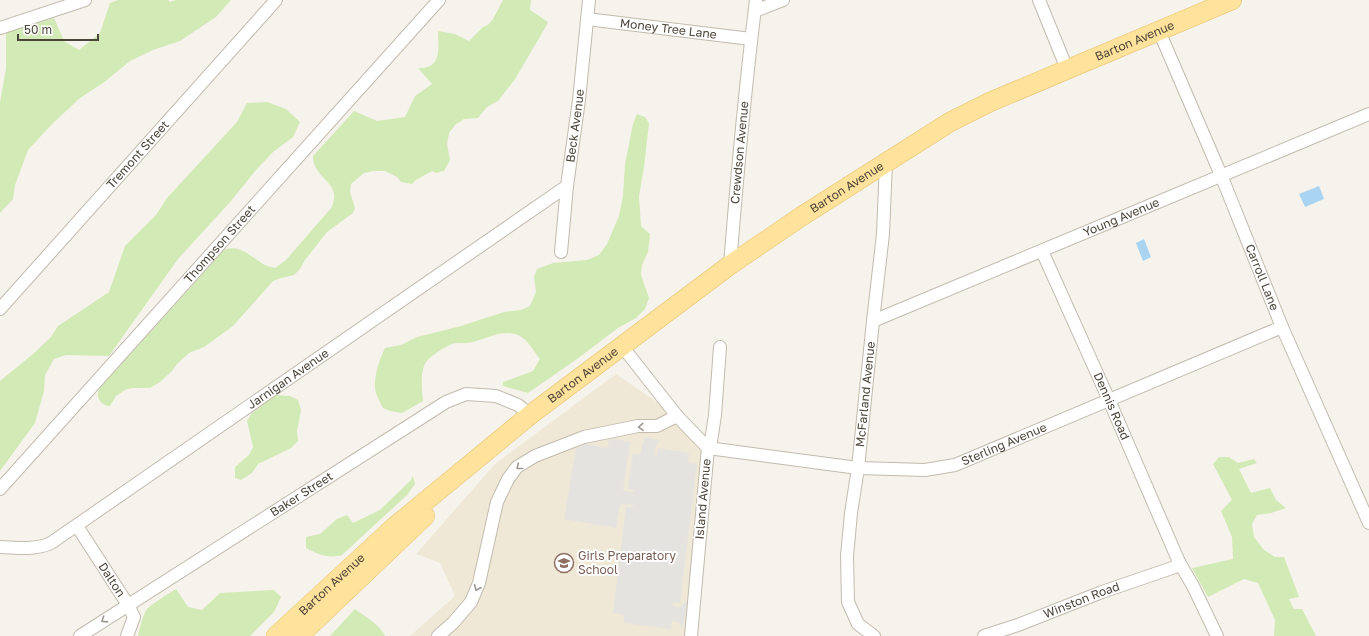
<svg xmlns="http://www.w3.org/2000/svg" width="1369" height="636" viewBox="0 0 1369 636" font-family="'Golos Text',sans-serif">
	<style>
		.education { fill: #efe8d6 }
		.green { fill: #d2eab5 }
		.parking { fill: #e5e3e0 }
		.water { fill: #a9d4f2 }
		.lines { fill: none; stroke-linecap: round; stroke-linejoin: round }
		.minor-casing { stroke: #c2bbae; stroke-width: 14 }
		.primary-casing { stroke: #e6c16a; stroke-width: 20 }
		.minor { stroke: #fff; stroke-width: 12 }
		.primary { stroke: #ffe39c; stroke-width: 19 }
		.oneway { stroke: #9c9892 }
		.labels { text-anchor: middle; stroke-width: 4; stroke-linejoin: round; paint-order: stroke }
		.street-label { font-size: 12px; fill: #4b4439; stroke: #fff }
		.education-label { font-size: 12px; fill: #785e54; stroke: #fff; text-anchor: start }
	</style>
	<rect width="100%" height="100%" fill="#f6f3ec"/>
	<polygon class="education" points="616,374 677,416 708,448 690,636 410,636 455,596 440,563 416,554 495,464"/>
	<g class="green">
		<polygon points="118,0 168,0 170,2 176,0 231,0 216,17 180,41 153,50 130,61 103,83 80,98 52,124 28,150 15,185 13,199 0,213 0,102 6,69 6,32 54,18 64,41 79,50 100,33 110,3"/>
		<path d="M 503,0 L 531,0 L 530,10 L 548,22 L 545,28 L 515,79 L 498,101 L 492,104 L 486,108 L 478,118 L 464,119 L 455,125 L 449,133 L 447,144 L 450,160 L 444,171 L 436,173 L 432,171 L 416,180 L 412,184 L 401,182 L 397,177 L 385,171 L 373,171 L 364,173 L 351,184 L 350,192 L 355,208 L 353,213 L 327,232 L 305,260 L 300,269 L 294,275 L 281,278 L 273,281 L 233,326 L 204,347 L 189,353 L 177,364 L 172,371 L 160,382 L 150,388 L 131,388 L 125,390 L 116,396 L 110,406 C 102,406 95,398 99,390 C 100,387 104,383 107,380 L 225,249 C 241,245 250,256 263,264 C 266,266 271,267 275,268 L 286,260 L 332,207 C 333,203 335,198 334,194 C 333,181 313,175 313,156 L 354,111 L 377,121 L 405,117 L 415,96 L 432,84 L 418,68 C 443,69 438,47 438,31 L 455,34 L 469,41 L 483,27 L 488,25 L 493,19 Z"/>
		<polygon points="267,102 286,109 300,122 293,137 273,152 256,170 231,201 178,259 109,356 66,355 54,359 45,375 44,391 35,423 0,471 0,381 33,354 51,337 58,326 109,292 125,246 156,215 167,198 237,122 247,103"/>
		<path d="M 637,114 L 645,117 L 649,123 L 644,167 L 639,196 L 641,226 L 650,234 L 648,252 L 642,265 L 641,275 L 649,298 L 645,309 L 636,318 L 618,328 L 577,359 L 528,393 L 503,386 L 503,382 L 533,371 L 540,359 C 533,351 529,340 518,335 C 502,328 483,341 467,343 C 462,344 457,342 452,344 C 445,347 428,357 425,364 C 420,373 422,391 423,401 L 402,413 L 390,411 L 383,408 C 380,402 376,395 375,389 C 374,375 379,361 385,348 L 401,345 L 417,337 L 461,326 L 504,312 L 521,310 L 530,306 L 536,292 L 534,277 L 537,269 L 553,263 L 587,260 L 599,255 L 607,244 L 619,216 L 623,196 L 625,164 L 633,124 Z"/>
		<polygon points="275,395 290,396 298,400 301,410 297,431 298,441 291,448 258,464 252,473 241,480 235,478 235,467 249,455 253,447 247,421 252,413"/>
		<polygon points="1219,457 1229,457 1238,463 1254,459 1257,463 1239,469 1251,493 1270,488 1276,500 1286,508 1271,513 1257,515 1252,524 1254,537 1264,550 1275,557 1284,557 1299,597 1289,599 1294,609 1302,609 1316,636 1274,636 1275,620 1258,583 1244,579 1208,597 1192,568 1233,559 1232,537 1221,511 1232,500 1213,464"/>
		<path d="M 413,476 L 415,484 L 407,495 L 342,555 C 328,559 318,554 306,548 L 306,537 L 320,534 L 337,519 L 347,515 L 353,523 L 380,510 L 411,480 Z"/>
		<path d="M 176,589 L 188,607 L 202,610 L 220,593 L 274,590 L 281,597 L 274,612 L 250,636 L 138,636 C 140,627 142,617 147,609 C 149,606 171,592 176,589 Z"/>
		<path d="M 355,609 C 366,617 379,624 385,636 L 330,636 Z"/>
	</g>
	<polygon class="parking" points="645,437 660,440 655,448 654,454 656,456 657,456 658,448 689,453 688,463 697,464 680,603 673,602 672,605 674,606 680,607 687,601 683,629 680,623 674,621 672,622 671,629 624,623 624,616 622,614 613,613 626,507 633,507 633,505 622,504 620,505 616,528 564,519 576,449 586,444 606,448 608,447 609,438 630,442 623,489 624,491 633,492 635,491 628,488 633,454 640,454"/>
	<g class="water">
		<polygon points="1319,186 1324,199 1305,207 1299,194"/>
		<polygon points="1144,239 1151,257 1143,261 1136,243"/>
	</g>
	<g class="lines">
		<g class="minor-casing">
			<g id="minor">
				<polyline points="1039,0 1067,69"/>
				<polyline points="755,11 783,0"/>
				<path id="s1" d="M 587,19 L 751,39"/>
				<polyline points="0,28 85,0"/>
				<path id="s2" d="M 1159,31 L 1221,175 L 1282,327 L 1369,523"/>
				<path id="s3" d="M 1042,251 L 1109,400 L 1179,562 L 1193,586 L 1217,636"/>
				<path id="s4" d="M 561,252 L 567,186 L 579,100 L 589,0"/>
				<path id="s5" d="M 730,265 C 737,177 745,88 756,0"/>
				<path id="s6" d="M 0,309 L 276,0"/>
				<path id="s7" d="M 873,321 C 1039,253 1203,182 1369,114"/>
				<polyline points="622,346 677,416 708,448 691,636"/>
				<path id="s8" d="M 708,448 L 858,468 L 925,470 L 955,465 L 1282,327"/>
				<polyline points="710,448 715,415 720,347"/>
				<path id="s9" d="M 0,489 L 439,0"/>
				<path id="s10" d="M 77,526 L 128,605 L 134,617 L 127,636"/>
				<path id="s11" d="M 0,547 C 17,548 36,550 51,543 L 567,186"/>
				<path id="s12" d="M 80,636 L 446,402 L 466,394 L 496,396 L 518,405 L 530,415"/>
				<polyline points="438,636 453,623 471,602 479,583 497,502 508,479 517,467 535,456 584,437 638,426 657,426 677,416"/>
				<path id="s13" d="M 874,636 L 858,624 L 848,602 L 847,556 L 851,513 L 858,468 L 873,321 L 883,234 L 886,162"/>
				<path id="s14" d="M 984,636 L 1018,625 L 1102,592 L 1175,567 L 1179,562"/>
			</g>
		</g>
		<g class="primary-casing">
			<g id="primary">
				<path id="s15" d="M 276,636 L 393,528 L 530,415 L 730,265 L 802,216 L 950,122 L 990,102 L 1232,0"/>
				<polyline points="299,636 425,516"/>
			</g>
		</g>
		<use href="#minor" class="minor"/>
		<use href="#primary" class="primary"/>
	</g>
	<defs><path id="oneway-chevron" d="M-2-3.5L2.5 0L-2 3.5" fill="none" stroke-width="1.6" stroke-linecap="round" stroke-linejoin="round"/></defs>
	<g class="oneway">
		<use href="#oneway-chevron" transform="translate(641 427) rotate(177)"/>
		<use href="#oneway-chevron" transform="translate(519 467) rotate(141)"/>
		<use href="#oneway-chevron" transform="translate(477 588) rotate(113)"/>
		<use href="#oneway-chevron" transform="translate(104 620) rotate(147)"/>
	</g>
	<defs>
		<g id="school-ring" transform="scale(1)"><circle r="9.5" fill="#fff" stroke="#8d6e63" stroke-width="1.5"/><path d="M0-5L7-2L0 1L-7-2ZM-4 1L0 2.5L4 1V4Q0 6-4 4Z" fill="#8d6e63"/></g>
	</defs>
	<g fill-rule="evenodd">
		<use href="#school-ring" x="564" y="563"/>
	</g>
	<g class="labels">
		<g class="street-label">
			<text dy="4" stroke="none"><textPath href="#s1" startOffset="82">Money Tree Lane</textPath></text>
			<text dy="4" stroke="none"><textPath href="#s15" startOffset="1051">Barton Avenue</textPath></text>
			<text dy="4" stroke="none"><textPath href="#s4" startOffset="127">Beck Avenue</textPath></text>
			<text dy="4" stroke="none"><textPath href="#s5" startOffset="113">Crewdson Avenue</textPath></text>
			<text dy="4" stroke="none"><textPath href="#s6" startOffset="207">Tremont Street</textPath></text>
			<text dy="4" stroke="none"><textPath href="#s15" startOffset="727">Barton Avenue</textPath></text>
			<text dy="4" stroke="none"><textPath href="#s7" startOffset="269">Young Avenue</textPath></text>
			<text dy="4" stroke="none"><textPath href="#s9" startOffset="329">Thompson Street</textPath></text>
			<text dy="4" stroke="none"><textPath href="#s2" startOffset="267">Carroll Lane</textPath></text>
			<text dy="4" stroke="none"><textPath href="#s15" startOffset="403">Barton Avenue</textPath></text>
			<text dy="4" stroke="none"><textPath href="#s11" startOffset="340">Jarnigan Avenue</textPath></text>
			<text dy="4" stroke="none"><textPath href="#s13" startOffset="253">McFarland Avenue</textPath></text>
			<text dy="4" stroke="none"><textPath href="#s3" startOffset="170">Dennis Road</textPath></text>
			<text dy="4" stroke="none"><textPath href="#s8" startOffset="302">Sterling Avenue</textPath></text>
			<text dy="4" stroke="none"><textPath href="#s12" startOffset="263">Baker Street</textPath></text>
			<text transform="translate(703 499) rotate(-85)" y="4">Island Avenue</text>
			<text dy="4" stroke="none"><textPath href="#s10" startOffset="64">Dalton</textPath></text>
			<text dy="4" stroke="none"><textPath href="#s15" startOffset="76">Barton Avenue</textPath></text>
			<text dy="4" stroke="none"><textPath href="#s14" startOffset="104">Winston Road</textPath></text>
		</g>
		<g class="education-label">
			<text x="578" y="560">Girls Preparatory<tspan x="578" dy="14">School</tspan></text>
		</g>
	</g>
	<path d="M18 34v6h80v-6" fill="none" stroke="#4b4439" stroke-width="2"/>
	<text x="24" y="34" font-size="12" fill="#4b4439" stroke="#ffffff" stroke-width="3" paint-order="stroke">50 m</text>
</svg>
